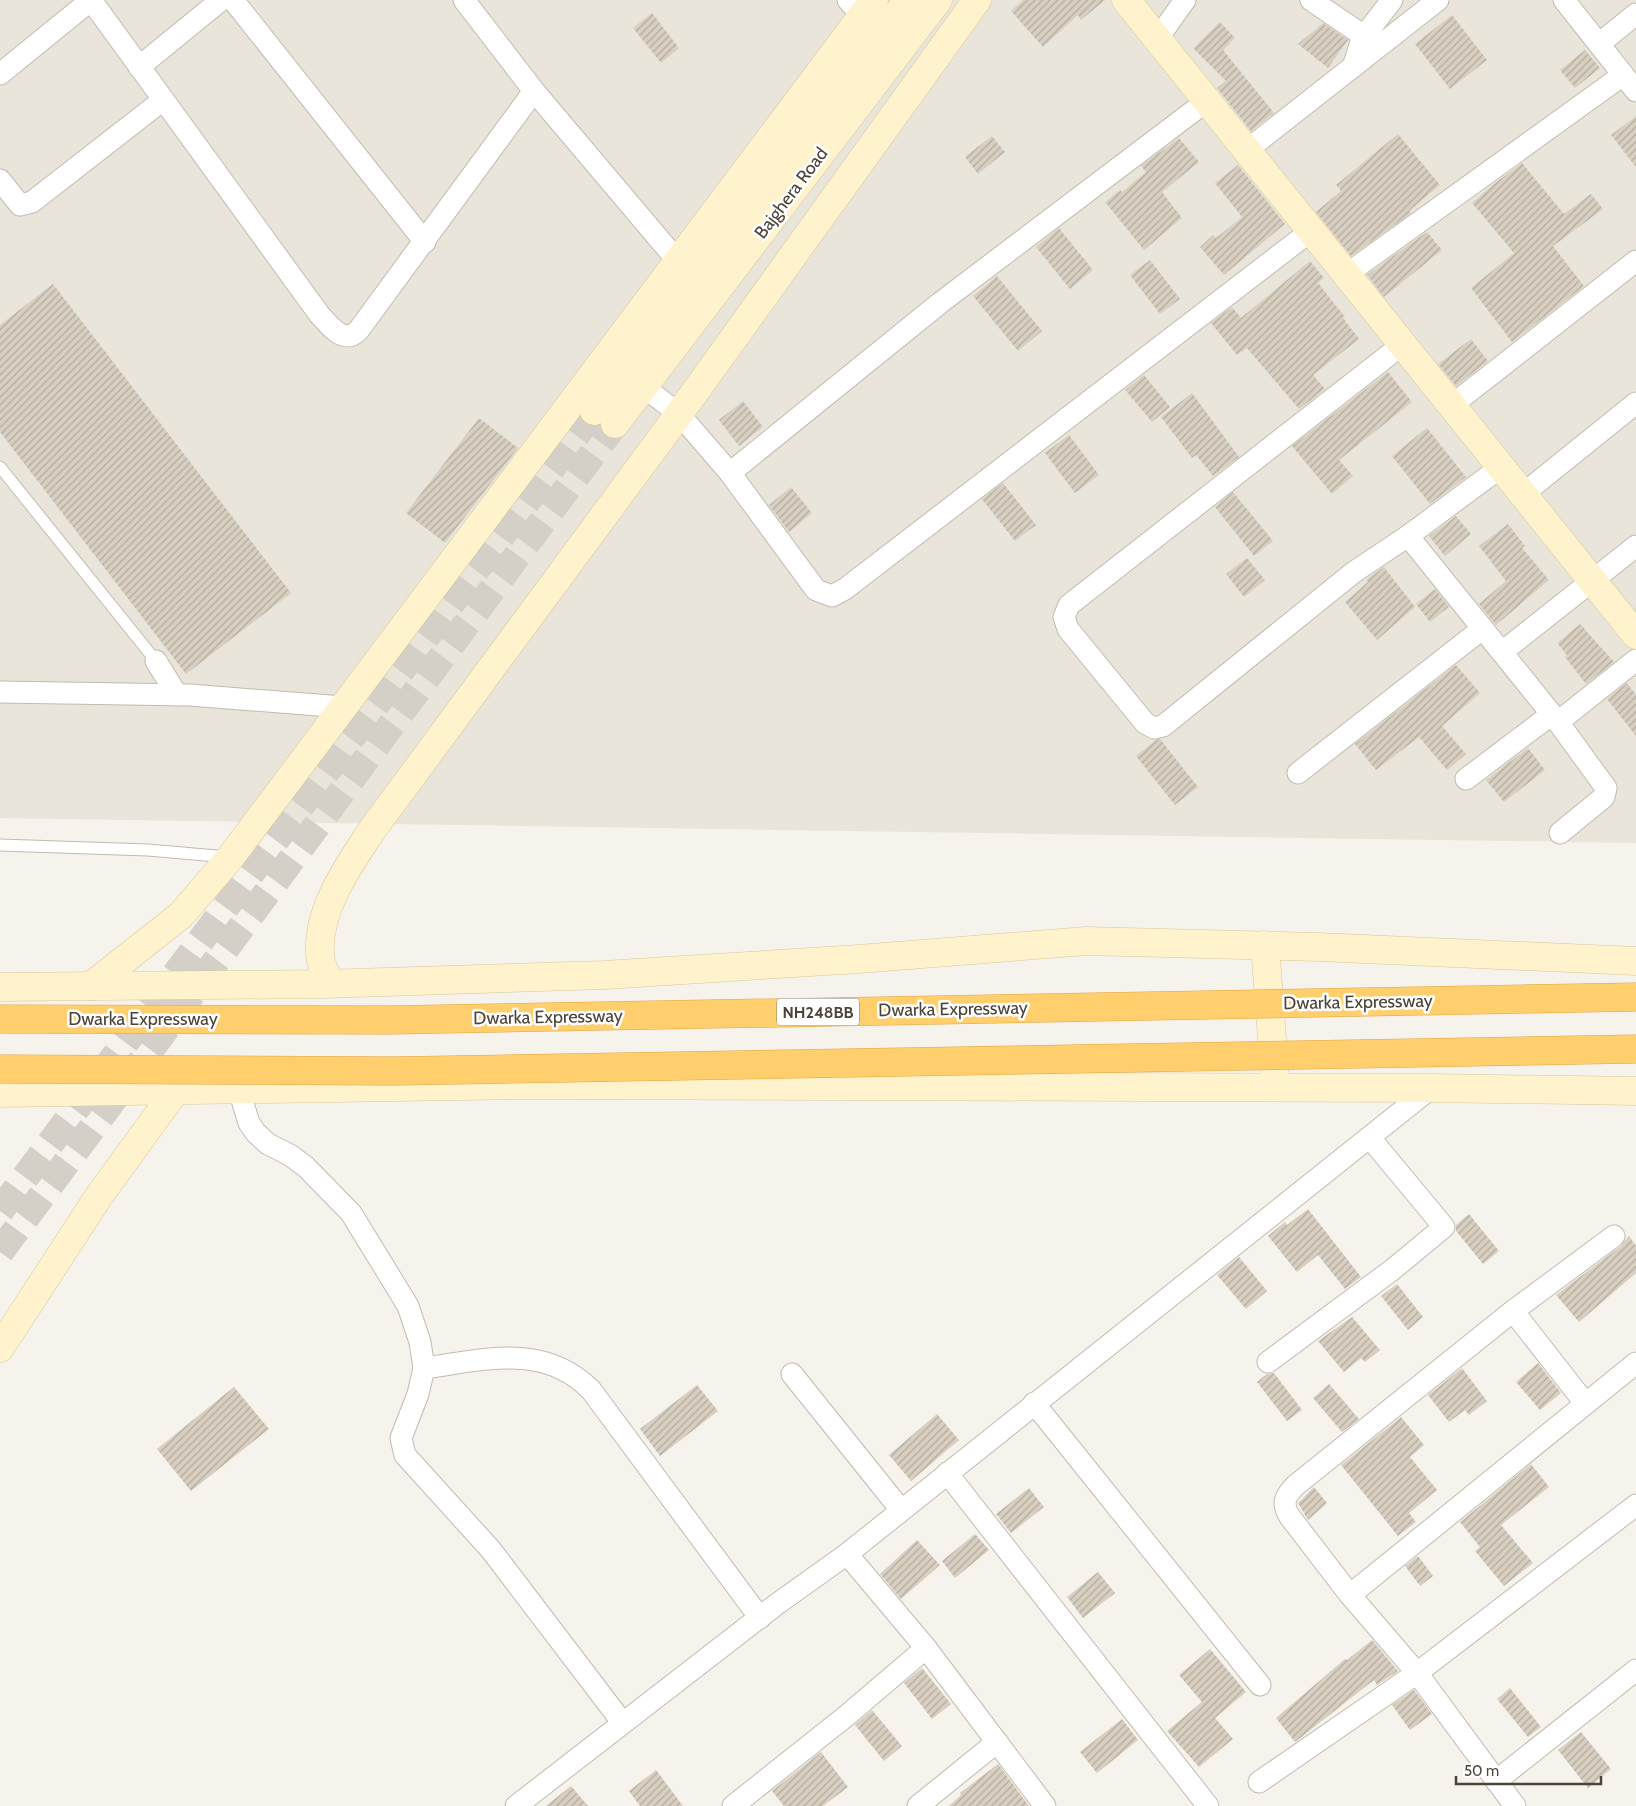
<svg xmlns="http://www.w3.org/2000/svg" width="1636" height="1806" viewBox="0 0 1636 1806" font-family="Cabin,sans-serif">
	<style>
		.residential { fill: #eae5da }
		.building { fill: url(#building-hatch) }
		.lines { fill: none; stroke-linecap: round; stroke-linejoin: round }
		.secondary-tunnel { stroke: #d4d0c8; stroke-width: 28; stroke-dasharray: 28 14; stroke-linecap: butt }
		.lane-casing { stroke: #c2bbae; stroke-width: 13 }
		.street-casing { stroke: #c2bbae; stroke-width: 23 }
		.secondary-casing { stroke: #d6c79b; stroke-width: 29 }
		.lane { stroke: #fff; stroke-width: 11 }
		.street { stroke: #fff; stroke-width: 21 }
		.secondary { stroke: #fff3cd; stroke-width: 28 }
		.highway-bridge-casing { stroke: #e0a43c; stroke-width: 29; stroke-linecap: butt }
		.highway-bridge { stroke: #ffcf6e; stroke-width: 28 }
		.labels { text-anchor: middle; stroke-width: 5; stroke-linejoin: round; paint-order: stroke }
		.shield { fill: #fff; stroke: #817c74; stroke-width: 1 }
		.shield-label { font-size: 16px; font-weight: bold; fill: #4b4439 }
		.street-label { font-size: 18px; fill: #4b4439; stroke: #fff }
	</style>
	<defs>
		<pattern id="building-hatch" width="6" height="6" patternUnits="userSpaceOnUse" patternTransform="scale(1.25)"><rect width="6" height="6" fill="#d8cfc1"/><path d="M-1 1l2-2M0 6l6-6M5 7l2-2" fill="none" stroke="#b1aa9e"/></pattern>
	</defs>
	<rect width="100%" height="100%" fill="#f6f3ec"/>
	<polygon class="residential" points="0,0 1636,0 1636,843 0,818"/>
	<g class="building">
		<polygon points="1023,0 1105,0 1081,20 1078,15 1043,47 1011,11"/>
		<polygon points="652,13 679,48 661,63 633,28"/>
		<polygon points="1452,15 1487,60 1450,89 1415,44"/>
		<polygon points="1220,22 1235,38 1223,50 1274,113 1251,131 1217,88 1226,81 1193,48"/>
		<polygon points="1323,23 1348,40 1328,68 1298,44"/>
		<polygon points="1585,50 1600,68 1575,88 1560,70"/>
		<polygon points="1636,116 1636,167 1611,135"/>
		<polygon points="1398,134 1440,185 1409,211 1411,213 1351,256 1316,212 1341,191 1336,185"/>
		<polygon points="992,136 1005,152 978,174 965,157"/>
		<polygon points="1179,138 1199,162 1162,192 1182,218 1144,250 1105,202 1120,190 1122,192 1146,172 1141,166"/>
		<polygon points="1522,163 1564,214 1591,194 1603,209 1553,246 1584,286 1512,342 1471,288 1514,253 1472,203 1494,184"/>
		<polygon points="1238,165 1285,224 1224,275 1200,247 1213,235 1216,238 1242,217 1215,183"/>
		<polygon points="1059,228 1093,270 1070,289 1036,247"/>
		<polygon points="1427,232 1442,250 1384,297 1367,275"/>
		<polygon points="1150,260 1180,299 1160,314 1130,275"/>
		<polygon points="1310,261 1324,278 1318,283 1345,317 1343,318 1359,339 1313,375 1325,389 1299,409 1247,348 1237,355 1211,323 1232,307 1241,318"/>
		<polygon points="997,276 1042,331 1018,351 973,296"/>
		<polygon points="53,284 291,593 186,674 0,432 0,325"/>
		<polygon points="1471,339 1488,361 1456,386 1438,364"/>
		<polygon points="1388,372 1412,402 1339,460 1353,476 1332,494 1292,446"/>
		<polygon points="1144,375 1170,407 1152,422 1125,390"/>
		<polygon points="1192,393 1239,457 1213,476 1196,455 1192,458 1161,417"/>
		<polygon points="743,401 763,427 739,446 719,420"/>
		<polygon points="479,418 518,448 445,543 406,513"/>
		<polygon points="1427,428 1466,477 1430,504 1392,456"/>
		<polygon points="1069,435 1099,475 1075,493 1045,453"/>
		<polygon points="1003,483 1036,525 1015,541 982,499"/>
		<polygon points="791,487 812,513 789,532 769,505"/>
		<polygon points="1233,492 1273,541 1254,556 1215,507"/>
		<polygon points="1456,516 1471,534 1445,556 1429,536"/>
		<polygon points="1508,524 1525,546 1522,548 1549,580 1496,625 1479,604 1506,581 1479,546"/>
		<polygon points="1247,558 1265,580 1244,597 1226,574"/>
		<polygon points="1384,567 1415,607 1377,640 1345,602 1368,582 1366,580"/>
		<polygon points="1435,589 1449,607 1430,622 1416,604"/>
		<polygon points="1580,624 1614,662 1586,684 1565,657 1567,655 1557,643"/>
		<polygon points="1456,665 1480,693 1442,726 1466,754 1447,770 1419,737 1376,770 1355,744"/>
		<polygon points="1627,683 1636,695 1636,736 1607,699"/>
		<polygon points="1160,739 1198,787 1175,805 1136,756 1156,740"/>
		<polygon points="1528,748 1545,770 1504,802 1486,780"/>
		<polygon points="1308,1209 1361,1277 1345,1289 1318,1255 1297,1272 1268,1236 1285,1222 1287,1225"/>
		<polygon points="1469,1214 1499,1251 1483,1264 1456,1231 1456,1225"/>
		<polygon points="1629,1236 1636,1246 1636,1273 1579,1322 1556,1295 1621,1246"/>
		<polygon points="1239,1257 1267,1291 1246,1309 1217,1275"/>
		<polygon points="1397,1284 1423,1317 1408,1330 1381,1296"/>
		<polygon points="1352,1317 1380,1350 1365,1362 1361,1358 1344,1372 1318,1341"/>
		<polygon points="1538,1363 1561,1393 1540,1410 1516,1382"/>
		<polygon points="1462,1368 1487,1401 1469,1415 1465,1410 1449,1422 1428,1395"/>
		<polygon points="1274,1373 1302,1410 1287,1421 1257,1382 1267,1374"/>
		<polygon points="1329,1384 1359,1419 1342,1432 1313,1398"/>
		<polygon points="697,1385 718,1411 660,1456 640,1429"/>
		<polygon points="234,1387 269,1429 191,1491 157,1449"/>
		<polygon points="937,1414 959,1440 911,1481 889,1455"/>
		<polygon points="1401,1417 1424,1445 1410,1457 1437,1490 1409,1513 1416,1522 1398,1536 1341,1465"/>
		<polygon points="1531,1464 1549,1487 1501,1525 1533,1563 1504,1586 1475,1551 1480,1547 1460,1522"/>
		<polygon points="1314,1487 1327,1503 1308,1520 1298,1503"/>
		<polygon points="1029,1488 1044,1507 1011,1533 996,1514"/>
		<polygon points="975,1534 989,1550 955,1578 942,1561"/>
		<polygon points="917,1540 940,1565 901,1599 880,1574"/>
		<polygon points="1418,1556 1433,1576 1420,1586 1405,1566"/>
		<polygon points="1098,1572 1115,1593 1083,1618 1067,1597"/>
		<polygon points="1372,1640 1398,1671 1377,1685 1374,1680 1295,1742 1276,1718 1345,1659 1347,1660"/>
		<polygon points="1210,1649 1246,1692 1215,1718 1233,1739 1199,1767 1167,1731 1202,1702 1179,1675"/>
		<polygon points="922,1668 951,1704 932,1719 904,1683"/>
		<polygon points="1510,1688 1541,1727 1528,1737 1497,1699"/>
		<polygon points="1414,1690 1432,1714 1410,1730 1392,1705"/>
		<polygon points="872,1710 902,1746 884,1761 855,1725"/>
		<polygon points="1122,1719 1138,1740 1097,1773 1080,1752"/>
		<polygon points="1581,1732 1611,1769 1588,1788 1558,1750"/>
		<polygon points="821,1752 848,1787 823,1806 784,1806 772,1791"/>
		<polygon points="998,1764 1029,1806 949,1806 961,1795 960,1793"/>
		<polygon points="656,1770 683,1806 640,1806 629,1791"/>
		<polygon points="571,1786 588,1806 546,1806"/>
	</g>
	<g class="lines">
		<g class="secondary-tunnel">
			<polyline points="0,1211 594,411"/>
			<polyline points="0,1252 615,424"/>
		</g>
		<g class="lane-casing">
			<g id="lane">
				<polyline points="0,467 156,661"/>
				<polyline points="0,845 148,850 228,857"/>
			</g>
		</g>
		<g class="street-casing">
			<g id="street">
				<polyline points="233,0 425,242"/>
				<polyline points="464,0 534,91 687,272"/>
				<polyline points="848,0 871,27"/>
				<polyline points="1311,0 1364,36"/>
				<polyline points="1564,0 1636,91"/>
				<polyline points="1158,38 1185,0"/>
				<polyline points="1599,44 1636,14"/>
				<polyline points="139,67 221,0"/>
				<polyline points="1353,67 1362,39 1392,0"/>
				<path d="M 0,74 L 91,0 L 319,314 C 329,325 343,345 358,331 L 534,91"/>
				<polyline points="1247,150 1438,0"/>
				<polyline points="0,180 20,205 32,202 163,100"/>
				<polyline points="1347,274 1623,75"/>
				<polyline points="1403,344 1069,605 1064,617 1068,629 1145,723 1154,728 1163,726 1354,572 1408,536 1501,467"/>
				<polyline points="631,377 679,414 730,473 816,590 832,596 845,589 1312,230"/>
				<polyline points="1452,405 1636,261"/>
				<polyline points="730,473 940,303 1208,100"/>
				<polyline points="1523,494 1636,403"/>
				<polyline points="1408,536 1558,722 1606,788 1604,797 1560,833"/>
				<polyline points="1502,652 1636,546"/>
				<polyline points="156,661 177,695"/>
				<polyline points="0,692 190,695 343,707"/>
				<polyline points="1558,722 1636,660"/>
				<polyline points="1298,773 1482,629"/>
				<polyline points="1466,779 1552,714"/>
				<polyline points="239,1090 249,1123 256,1133 268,1144 290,1155 306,1167 351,1213 408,1306 420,1342 424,1368 418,1394 401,1438 405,1455 491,1550 622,1722"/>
				<polyline points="1513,1311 1585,1403"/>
				<polyline points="1268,1362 1392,1270 1444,1227 1370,1138"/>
				<path d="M 424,1368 C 484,1360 543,1342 591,1390 L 760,1618"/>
				<polyline points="792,1374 901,1510"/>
				<polyline points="1034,1403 1260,1685"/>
				<polyline points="947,1473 1208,1806"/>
				<polyline points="847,1554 926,1648 1045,1806"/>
				<polyline points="1350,1595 1636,1363"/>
				<polyline points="1496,1781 1636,1670"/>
				<polyline points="1259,1782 1417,1673 1636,1505"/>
				<polyline points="516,1806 777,1604 847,1554 1431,1088"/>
				<polyline points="733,1806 845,1717 926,1648"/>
				<polyline points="918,1806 997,1742"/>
				<path d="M 1515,1806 L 1417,1673 L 1350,1595 L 1290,1517 C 1281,1503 1285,1496 1296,1485 L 1513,1311 L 1614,1236"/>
			</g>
		</g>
		<g class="secondary-casing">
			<g id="secondary">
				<polyline points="1126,0 1636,635"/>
				<polyline points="594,411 908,0"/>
				<polyline points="615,424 938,0"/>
				<polyline points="1265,945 1275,1079"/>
				<path d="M 329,983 C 326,974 320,963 320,954 C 317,909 349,865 372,830 L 679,414 L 977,0"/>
				<polyline points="91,986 181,915 230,858 874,0"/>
				<polyline points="0,987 323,984 604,975 859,959 1086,941 1319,947 1636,961"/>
				<polyline points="0,1093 526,1085 1431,1088 1636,1091"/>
				<polyline points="0,1348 99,1196 176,1090"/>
			</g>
		</g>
		<use href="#lane" class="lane"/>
		<use href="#street" class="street"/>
		<use href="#secondary" class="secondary"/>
		<g class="highway-bridge-casing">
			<g id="highway-bridge">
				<polyline points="0,1019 390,1020 1636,997"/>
				<polyline points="0,1069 395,1071 1636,1049"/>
			</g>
		</g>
		<use href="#highway-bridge" class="highway-bridge"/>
	</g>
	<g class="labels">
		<rect class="shield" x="777" y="998.5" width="82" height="27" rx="4"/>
		<g class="shield-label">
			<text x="818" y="1018">NH248BB</text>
		</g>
		<g class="street-label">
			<text transform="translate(791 193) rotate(-53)" y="6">Bajghera Road</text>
			<text transform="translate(1358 1002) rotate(-1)" y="6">Dwarka Expressway</text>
			<text transform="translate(953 1009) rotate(-1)" y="6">Dwarka Expressway</text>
			<text transform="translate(548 1017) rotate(-1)" y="6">Dwarka Expressway</text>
			<text x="143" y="1025">Dwarka Expressway</text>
		</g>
	</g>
	<path d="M1456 1776v8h145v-8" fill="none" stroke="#4b4439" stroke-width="2.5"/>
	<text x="1464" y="1776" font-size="15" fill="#4b4439" stroke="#ffffff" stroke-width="4" paint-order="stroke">50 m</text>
</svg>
